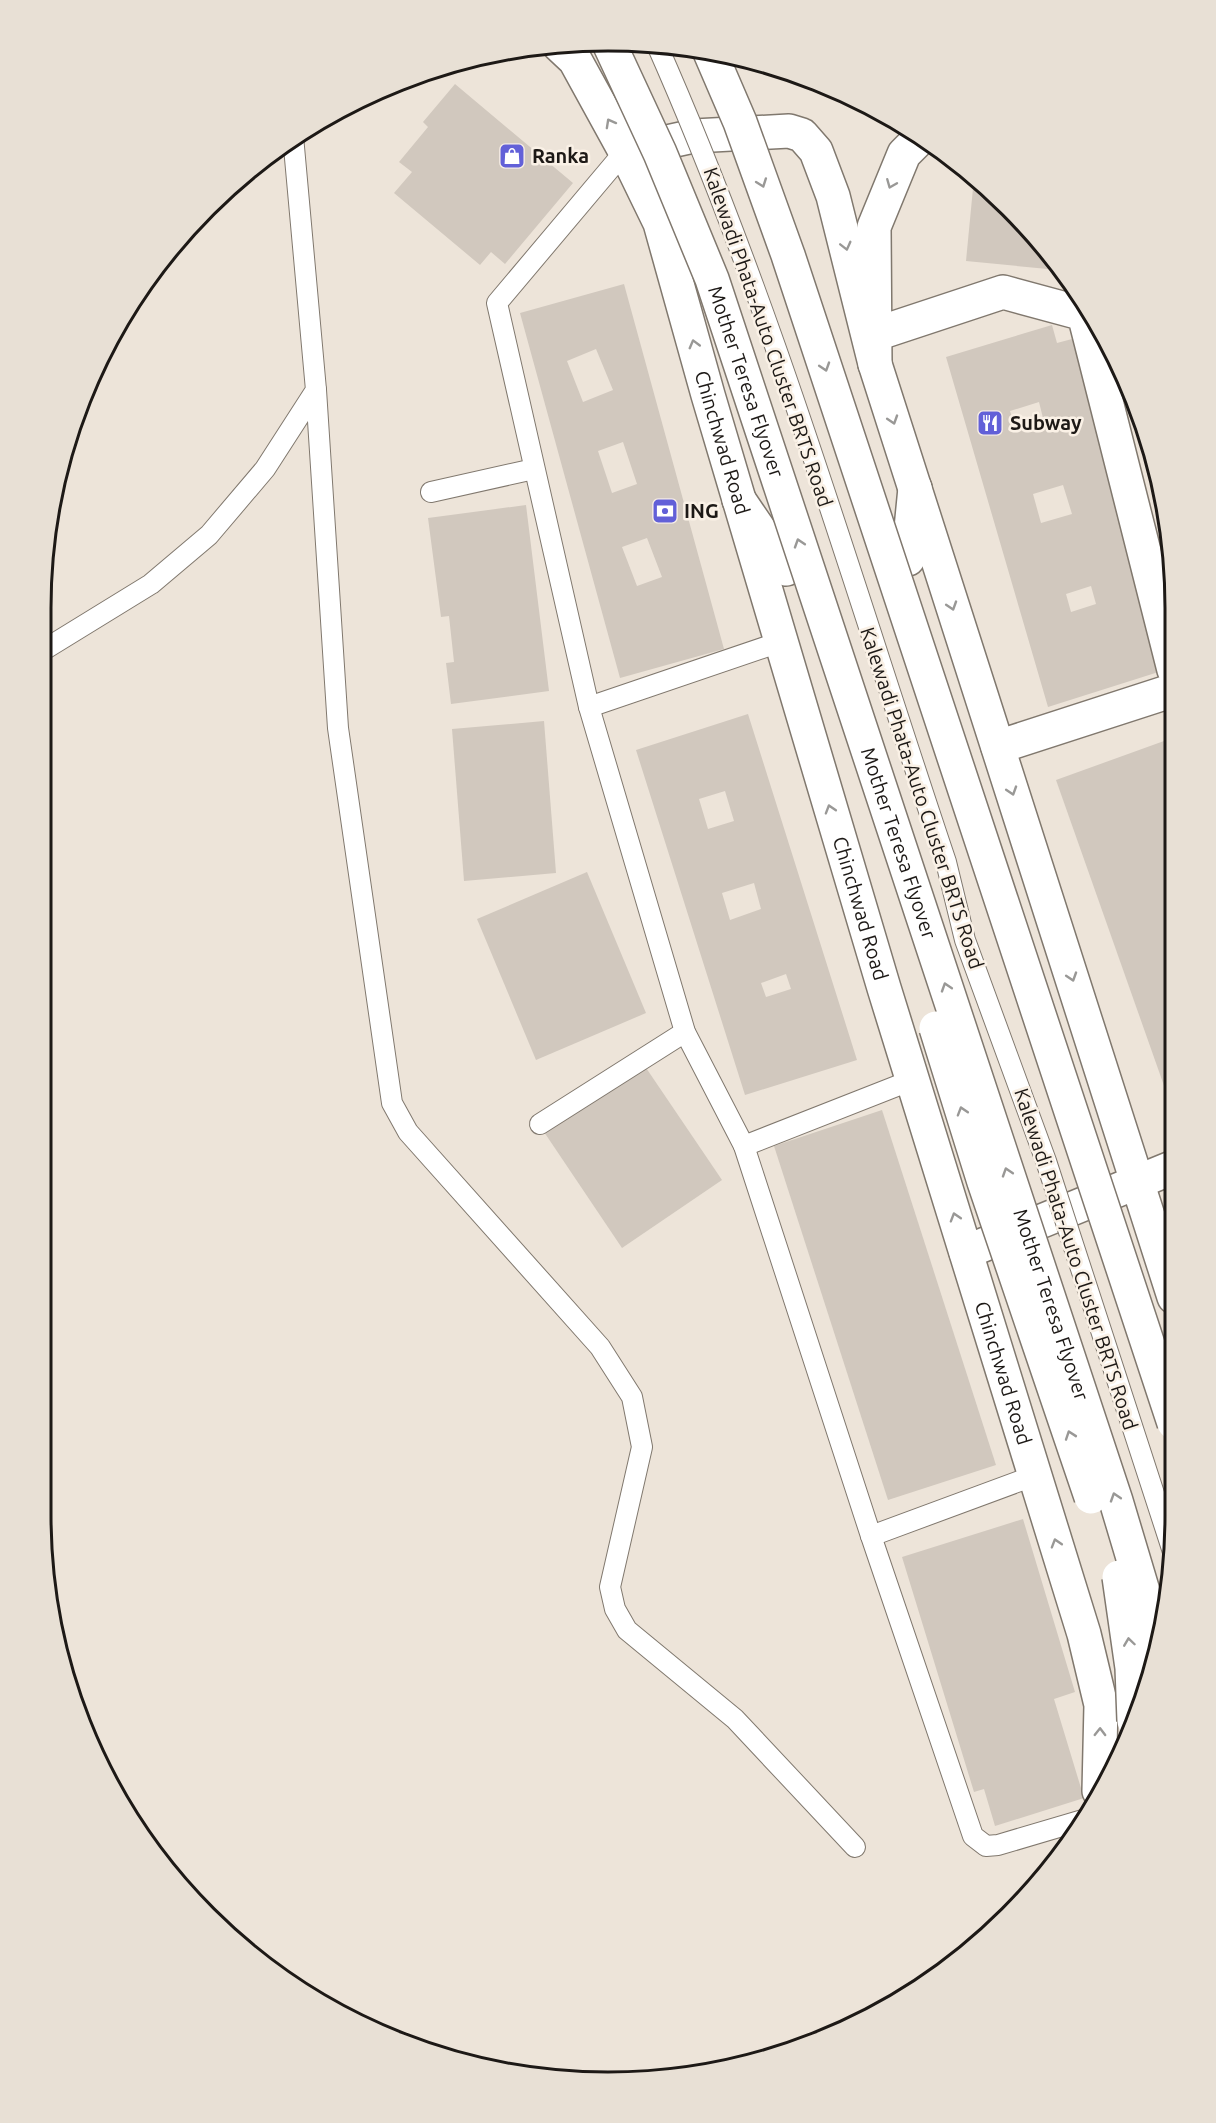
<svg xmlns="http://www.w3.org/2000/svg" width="1216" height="2123" viewBox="0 0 1216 2123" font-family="Ubuntu,sans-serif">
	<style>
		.building { fill: #d1c8be; fill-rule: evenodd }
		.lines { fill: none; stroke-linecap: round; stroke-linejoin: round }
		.lane-casing { stroke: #80786e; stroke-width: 22 }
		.street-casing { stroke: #80786e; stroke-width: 36 }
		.secondary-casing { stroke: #80786e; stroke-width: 36 }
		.primary-casing { stroke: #80786e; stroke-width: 36 }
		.lane { stroke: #fff; stroke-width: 20 }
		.street { stroke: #fff; stroke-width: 33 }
		.secondary { stroke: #fff; stroke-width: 33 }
		.primary { stroke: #fff; stroke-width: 33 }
		.lane-bridge-casing { stroke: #80786e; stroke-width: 22; stroke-linecap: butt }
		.primary-bridge-casing { stroke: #80786e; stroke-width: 36; stroke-linecap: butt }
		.lane-bridge { stroke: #fff; stroke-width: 20 }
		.primary-bridge { stroke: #fff; stroke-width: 33 }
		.oneway { stroke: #999896 }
		.labels { text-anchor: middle; stroke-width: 5; stroke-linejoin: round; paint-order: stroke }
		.poi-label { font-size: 20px; font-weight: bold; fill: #1d1916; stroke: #faf1e6; text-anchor: start }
		.street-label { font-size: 20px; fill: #1d1916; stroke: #faf1e6 }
		.rim { fill: none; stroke: #1d1916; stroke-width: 3 }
	</style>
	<rect width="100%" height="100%" fill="#ede4d9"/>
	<g class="building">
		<polygon points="455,84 573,183 505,264 491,252 480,265 394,193 412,172 399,162 428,127 423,122"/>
		<polygon points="974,178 1010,207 1058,270 966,261"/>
		<path d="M 624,284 L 724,649 L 620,678 L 520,313 ZM 596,349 L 613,390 L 583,402 L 567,361 ZM 623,442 L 637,484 L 612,493 L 598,451 ZM 647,538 L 662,577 L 637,586 L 622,547 Z"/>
		<path d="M 1052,325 L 1057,343 L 1072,339 L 1168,669 L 1048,707 L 946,357 ZM 1039,402 L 1044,422 L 1016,430 L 1010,411 ZM 1063,485 L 1072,514 L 1041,523 L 1033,494 ZM 1091,586 L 1096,604 L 1071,612 L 1066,594 Z"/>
		<polygon points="526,505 549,691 451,704 446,663 454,662 449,616 441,617 428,518"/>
		<path d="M 748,714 L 857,1060 L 745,1095 L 636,750 ZM 725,791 L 734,821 L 708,829 L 699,799 ZM 754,883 L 761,909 L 730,920 L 722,893 ZM 786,974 L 791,989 L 766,997 L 761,983 Z"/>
		<polygon points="544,721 556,873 464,881 452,729"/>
		<polygon points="1164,741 1174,770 1174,1114 1056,780"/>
		<polygon points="587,872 646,1013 536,1060 477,919"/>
		<polygon points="638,1056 722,1180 622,1248 538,1123"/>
		<polygon points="882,1110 996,1465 888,1500 774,1146"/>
		<polygon points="1023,1519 1075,1692 1054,1699 1084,1798 995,1826 984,1789 974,1792 902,1557"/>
	</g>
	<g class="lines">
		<g class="lane-casing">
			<g id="lane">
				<polyline points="625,151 497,303 589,707 685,1032 744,1146 871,1536 973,1836 986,1846 998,1845 1086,1819"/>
				<polyline points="316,390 338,728 392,1103 408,1132 600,1347 632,1397 642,1447 610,1587 615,1609 627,1630 735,1719 855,1847"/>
				<polyline points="431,492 534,469"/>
				<polyline points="42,651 151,584 209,535 265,469 316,390 293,136"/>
				<polyline points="589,707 780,642"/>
				<polyline points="540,1124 685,1032"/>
				<polyline points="744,1146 912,1080"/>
				<polyline points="871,1536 1036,1475"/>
			</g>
		</g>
		<g class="street-casing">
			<g id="street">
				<polyline points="876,334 1003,292 1084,314 1174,670"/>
				<polyline points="998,747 1174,690"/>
				<polyline points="966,1252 1174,1167"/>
			</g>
		</g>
		<g class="secondary-casing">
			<g id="secondary">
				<path id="s1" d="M 559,45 L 575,60 L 625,151 L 660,223 L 708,395 L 884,988 L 1084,1634 L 1101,1705 L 1099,1791"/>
				<polyline points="630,150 694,136 789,131 802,135 816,151 833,196 875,364 1174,1297"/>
			</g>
		</g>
		<g class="primary-casing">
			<g id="primary">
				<polyline points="875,364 874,227 904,154 922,136"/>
				<polyline points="739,500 786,569"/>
				<polyline points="908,559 915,488"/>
			</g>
		</g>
		<use href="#lane" class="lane"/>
		<use href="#street" class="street"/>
		<use href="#secondary" class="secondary"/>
		<use href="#primary" class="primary"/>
		<g class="lane-bridge-casing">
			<path id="lane-bridge" d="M 657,45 C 774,309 854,589 946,862 L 965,940 L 1046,1161 L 1174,1555"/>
		</g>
		<g class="primary-bridge-casing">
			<g id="primary-bridge">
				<path id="s2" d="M 608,41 L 660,153 L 712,279 L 1116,1501 L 1145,1598 L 1154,1655"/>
				<polyline points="709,50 740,122 788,255 1174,1423"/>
				<polyline points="936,1028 984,1182 1091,1497"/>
				<polyline points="1119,1577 1132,1668 1134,1721"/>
			</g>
		</g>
		<use href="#lane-bridge" class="lane-bridge"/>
		<use href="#primary-bridge" class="primary-bridge"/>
	</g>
	<defs><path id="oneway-chevron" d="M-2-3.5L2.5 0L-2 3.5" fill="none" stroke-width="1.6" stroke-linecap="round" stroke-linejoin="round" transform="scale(1.5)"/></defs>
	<g class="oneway">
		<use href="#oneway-chevron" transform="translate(610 123) rotate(-119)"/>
		<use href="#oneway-chevron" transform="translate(762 183) rotate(70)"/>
		<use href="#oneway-chevron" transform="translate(891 184) rotate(112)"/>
		<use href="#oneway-chevron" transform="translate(846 246) rotate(76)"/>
		<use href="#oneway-chevron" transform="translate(694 344) rotate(-105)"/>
		<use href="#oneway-chevron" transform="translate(825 367) rotate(72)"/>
		<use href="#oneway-chevron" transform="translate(893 420) rotate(72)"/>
		<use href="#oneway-chevron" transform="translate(799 543) rotate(-108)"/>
		<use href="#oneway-chevron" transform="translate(952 606) rotate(72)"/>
		<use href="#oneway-chevron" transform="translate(1012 791) rotate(72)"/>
		<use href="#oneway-chevron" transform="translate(830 809) rotate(-107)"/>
		<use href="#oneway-chevron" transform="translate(1072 977) rotate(72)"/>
		<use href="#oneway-chevron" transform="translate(946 987) rotate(-108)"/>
		<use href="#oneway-chevron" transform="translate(962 1111) rotate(-107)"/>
		<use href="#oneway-chevron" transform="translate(1007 1172) rotate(-108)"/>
		<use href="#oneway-chevron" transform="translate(955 1217) rotate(-107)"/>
		<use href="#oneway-chevron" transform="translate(1070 1435) rotate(-109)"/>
		<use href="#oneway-chevron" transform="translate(1115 1497) rotate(-108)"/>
		<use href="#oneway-chevron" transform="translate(1056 1543) rotate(-107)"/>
		<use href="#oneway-chevron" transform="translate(1129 1642) rotate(-98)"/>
		<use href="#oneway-chevron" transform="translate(1100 1732) rotate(-89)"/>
	</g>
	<defs>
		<g id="shop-square" transform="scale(1.35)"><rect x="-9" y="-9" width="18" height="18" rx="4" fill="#6260d8" stroke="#faf1e6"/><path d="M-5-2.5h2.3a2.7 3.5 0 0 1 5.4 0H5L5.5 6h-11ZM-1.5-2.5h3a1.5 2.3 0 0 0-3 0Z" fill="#fff"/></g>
		<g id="restaurant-square" transform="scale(1.35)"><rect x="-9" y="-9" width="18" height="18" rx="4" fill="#6260d8" stroke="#faf1e6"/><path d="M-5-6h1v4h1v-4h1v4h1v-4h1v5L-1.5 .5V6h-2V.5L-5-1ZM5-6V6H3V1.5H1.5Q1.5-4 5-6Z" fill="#fff"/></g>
		<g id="bank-square" transform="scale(1.35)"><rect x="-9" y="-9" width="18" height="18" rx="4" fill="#6260d8" stroke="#faf1e6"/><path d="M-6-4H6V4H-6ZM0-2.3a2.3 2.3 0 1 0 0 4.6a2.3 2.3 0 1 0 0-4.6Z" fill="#fff"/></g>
	</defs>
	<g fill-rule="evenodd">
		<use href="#shop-square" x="512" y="156"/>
		<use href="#restaurant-square" x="990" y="423"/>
		<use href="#bank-square" x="665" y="511"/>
	</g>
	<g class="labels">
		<g class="poi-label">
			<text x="532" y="163">Ranka</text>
			<text x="1010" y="430">Subway</text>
			<text x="684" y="518">ING</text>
		</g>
		<g class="street-label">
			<text transform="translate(768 337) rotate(71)" y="7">Kalewadi Phata-Auto Cluster BRTS Road</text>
			<text dy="7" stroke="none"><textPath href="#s2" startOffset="368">Mother Teresa Flyover</textPath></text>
			<text dy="7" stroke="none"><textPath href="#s1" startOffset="434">Chinchwad Road</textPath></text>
			<text transform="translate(922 798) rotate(72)" y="7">Kalewadi Phata-Auto Cluster BRTS Road</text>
			<text dy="7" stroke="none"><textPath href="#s2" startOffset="854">Mother Teresa Flyover</textPath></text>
			<text dy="7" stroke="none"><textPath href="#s1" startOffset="920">Chinchwad Road</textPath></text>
			<text transform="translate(1076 1259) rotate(72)" y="7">Kalewadi Phata-Auto Cluster BRTS Road</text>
			<text dy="7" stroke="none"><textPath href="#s2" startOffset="1340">Mother Teresa Flyover</textPath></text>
			<text dy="7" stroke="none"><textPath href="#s1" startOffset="1406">Chinchwad Road</textPath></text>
		</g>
	</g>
	<path d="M0 0H1216V2123H0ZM608 51H608A557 557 0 0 1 1165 608V1515A557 557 0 0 1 608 2072H608A557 557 0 0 1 51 1515V608A557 557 0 0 1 608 51Z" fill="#e8e0d5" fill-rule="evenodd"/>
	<path class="rim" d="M608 51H608A557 557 0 0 1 1165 608V1515A557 557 0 0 1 608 2072H608A557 557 0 0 1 51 1515V608A557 557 0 0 1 608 51Z"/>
</svg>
